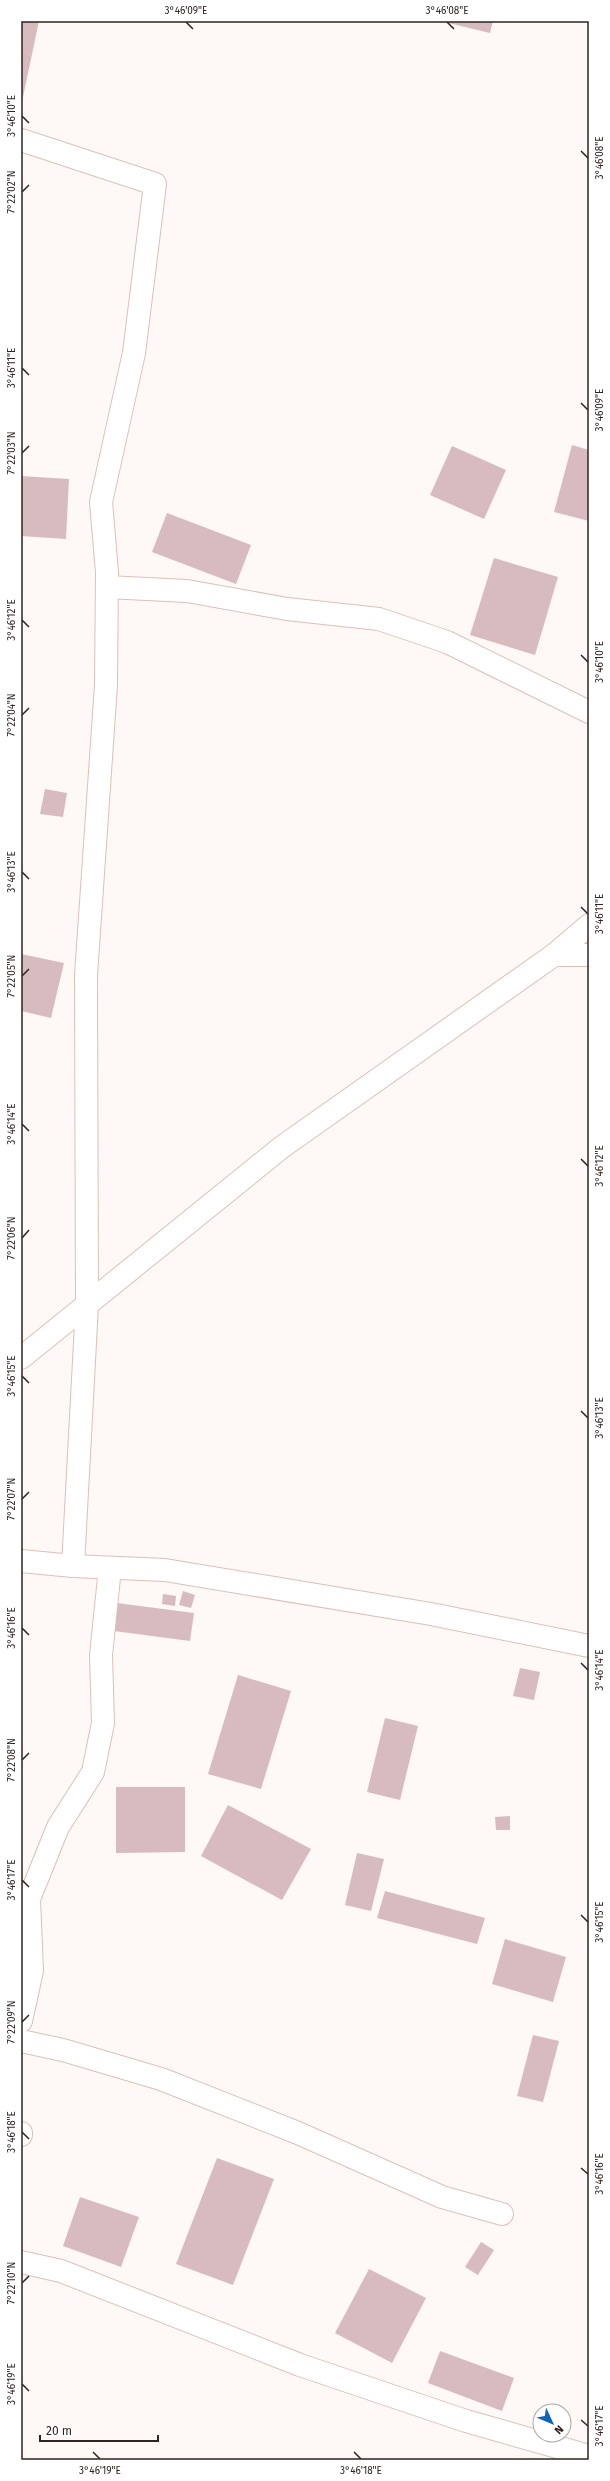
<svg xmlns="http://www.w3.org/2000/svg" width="610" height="2481" viewBox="0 0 610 2481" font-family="'Fira Sans',sans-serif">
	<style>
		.building { fill: #d8bbbf }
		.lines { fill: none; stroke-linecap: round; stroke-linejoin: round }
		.minor-casing { stroke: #dcc1b8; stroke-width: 24 }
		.minor { stroke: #fff; stroke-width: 22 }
		.ticks { fill: none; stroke: #2f2421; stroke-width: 1.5 }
		.neatline { fill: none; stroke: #2f2421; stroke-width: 1.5 }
		.ticks-label { font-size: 10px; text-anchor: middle; fill: #2f2421 }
	</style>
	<rect width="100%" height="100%" fill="#fef8f6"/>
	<g class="building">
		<polygon points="21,21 39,21 23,97 21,97"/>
		<polygon points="440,21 493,21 490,33"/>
		<polygon points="572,445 589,450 589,521 554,512"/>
		<polygon points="452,446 506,470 484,519 430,495"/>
		<polygon points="21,476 69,479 66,539 21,536"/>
		<polygon points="167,513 251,545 236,584 152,552"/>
		<polygon points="494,558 558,577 535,655 470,635"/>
		<polygon points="45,789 67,793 63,817 40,814"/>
		<polygon points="21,954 64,963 51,1018 21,1011"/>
		<polygon points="183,1591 195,1595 191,1608 179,1605"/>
		<polygon points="163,1594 176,1596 175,1606 162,1604"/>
		<polygon points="117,1603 194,1613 190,1641 114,1631"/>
		<polygon points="520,1668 540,1672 534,1700 513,1696"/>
		<polygon points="238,1675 291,1691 261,1789 208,1774"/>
		<polygon points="385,1718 418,1726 400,1800 367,1792"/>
		<polygon points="116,1787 185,1787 185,1852 116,1853"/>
		<polygon points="228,1805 311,1849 282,1900 201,1856"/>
		<polygon points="510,1816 510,1830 496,1830 495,1817"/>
		<polygon points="357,1853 384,1859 371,1911 345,1905"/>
		<polygon points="385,1891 485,1918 477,1944 377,1918"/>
		<polygon points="505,1939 566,1957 553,2002 492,1984"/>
		<polygon points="533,2035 559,2041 543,2102 517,2096"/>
		<polygon points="217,2158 274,2179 233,2285 176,2264"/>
		<polygon points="80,2197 139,2217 121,2267 63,2246"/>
		<polygon points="481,2242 494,2250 478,2275 465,2267"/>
		<polygon points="369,2269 426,2298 392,2363 335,2333"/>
		<polygon points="440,2351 514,2378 502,2411 428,2383"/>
	</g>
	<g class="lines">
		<g class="minor-casing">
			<g id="minor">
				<polyline points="21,140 155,184 134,353 101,502 107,572 106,685 86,975 87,1305 73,1566"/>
				<polyline points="107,587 187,591 287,609 379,619 447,642 589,712"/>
				<polyline points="554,955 589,955"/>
				<polyline points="21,1358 282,1147 554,955 589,925"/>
				<polyline points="21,1561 73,1566 165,1570 431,1614 589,1646"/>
				<polyline points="21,2021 32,1971 29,1899 58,1827 93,1772 103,1723 101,1655 110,1568"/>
				<polyline points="21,2041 63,2050 161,2079 298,2133 442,2197 502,2214"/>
				<polyline points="21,2133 21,2135"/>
				<polyline points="21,2262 61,2271 300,2365 466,2421 589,2456"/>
			</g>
		</g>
		<use href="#minor" class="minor"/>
	</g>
	<path class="ticks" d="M 186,22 L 193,29M 447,22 L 454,29M 22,116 L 29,123M 581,151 L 588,158M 22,192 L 29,185M 22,368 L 29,375M 581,403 L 588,410M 22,453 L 29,446M 22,620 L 29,627M 581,655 L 588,662M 22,715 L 29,708M 22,872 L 29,879M 581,907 L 588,914M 22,976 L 29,969M 22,1124 L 29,1131M 581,1159 L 588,1166M 22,1238 L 29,1230M 22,1376 L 29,1383M 581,1411 L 588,1418M 22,1499 L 29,1492M 22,1628 L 29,1635M 581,1663 L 588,1670M 22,1760 L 29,1753M 22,1880 L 29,1887M 581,1915 L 588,1922M 22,2022 L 29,2015M 22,2132 L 29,2139M 581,2168 L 588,2174M 22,2283 L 29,2276M 22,2384 L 29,2391M 581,2420 L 588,2426M 93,2452 L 100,2459M 354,2452 L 361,2459"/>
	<rect width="610" height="2481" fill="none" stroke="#ffffff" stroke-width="44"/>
	<g transform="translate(552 2423) rotate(134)"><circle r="19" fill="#ffffff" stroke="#aca7a6"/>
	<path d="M0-3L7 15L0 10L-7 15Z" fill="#0c66b3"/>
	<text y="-6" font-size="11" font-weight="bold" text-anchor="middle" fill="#2f2421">N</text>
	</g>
	<path d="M40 2435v6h118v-6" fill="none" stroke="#2f2421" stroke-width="2"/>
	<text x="46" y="2435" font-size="12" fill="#2f2421" stroke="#ffffff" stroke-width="3" paint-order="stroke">20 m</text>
	<rect x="22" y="22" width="566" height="2437" class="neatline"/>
	<g class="ticks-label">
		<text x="186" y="14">3°46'09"E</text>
		<text x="447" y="14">3°46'08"E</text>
		<text transform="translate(11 116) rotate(-90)" y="4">3°46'10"E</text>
		<text transform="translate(599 158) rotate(-90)" y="4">3°46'08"E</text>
		<text transform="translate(11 192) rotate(-90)" y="4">7°22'02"N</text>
		<text transform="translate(11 368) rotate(-90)" y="4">3°46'11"E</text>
		<text transform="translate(599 410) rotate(-90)" y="4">3°46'09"E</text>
		<text transform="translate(11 453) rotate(-90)" y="4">7°22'03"N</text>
		<text transform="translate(11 620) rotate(-90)" y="4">3°46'12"E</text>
		<text transform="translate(599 662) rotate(-90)" y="4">3°46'10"E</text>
		<text transform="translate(11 715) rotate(-90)" y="4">7°22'04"N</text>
		<text transform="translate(11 872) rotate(-90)" y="4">3°46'13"E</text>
		<text transform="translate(599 914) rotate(-90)" y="4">3°46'11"E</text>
		<text transform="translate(11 976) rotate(-90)" y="4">7°22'05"N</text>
		<text transform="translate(11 1124) rotate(-90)" y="4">3°46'14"E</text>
		<text transform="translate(599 1166) rotate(-90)" y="4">3°46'12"E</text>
		<text transform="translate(11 1238) rotate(-90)" y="4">7°22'06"N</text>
		<text transform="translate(11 1376) rotate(-90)" y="4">3°46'15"E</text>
		<text transform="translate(599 1418) rotate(-90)" y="4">3°46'13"E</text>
		<text transform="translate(11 1499) rotate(-90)" y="4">7°22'07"N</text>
		<text transform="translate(11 1628) rotate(-90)" y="4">3°46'16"E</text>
		<text transform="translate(599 1670) rotate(-90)" y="4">3°46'14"E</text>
		<text transform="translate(11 1760) rotate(-90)" y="4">7°22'08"N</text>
		<text transform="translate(11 1880) rotate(-90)" y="4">3°46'17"E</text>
		<text transform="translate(599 1922) rotate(-90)" y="4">3°46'15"E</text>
		<text transform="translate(11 2022) rotate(-90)" y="4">7°22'09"N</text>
		<text transform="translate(11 2132) rotate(-90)" y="4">3°46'18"E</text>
		<text transform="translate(599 2174) rotate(-90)" y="4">3°46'16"E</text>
		<text transform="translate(11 2283) rotate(-90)" y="4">7°22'10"N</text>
		<text transform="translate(11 2384) rotate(-90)" y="4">3°46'19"E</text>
		<text transform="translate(599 2426) rotate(-90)" y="4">3°46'17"E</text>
		<text x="100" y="2474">3°46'19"E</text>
		<text x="361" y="2474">3°46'18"E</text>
	</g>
</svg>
